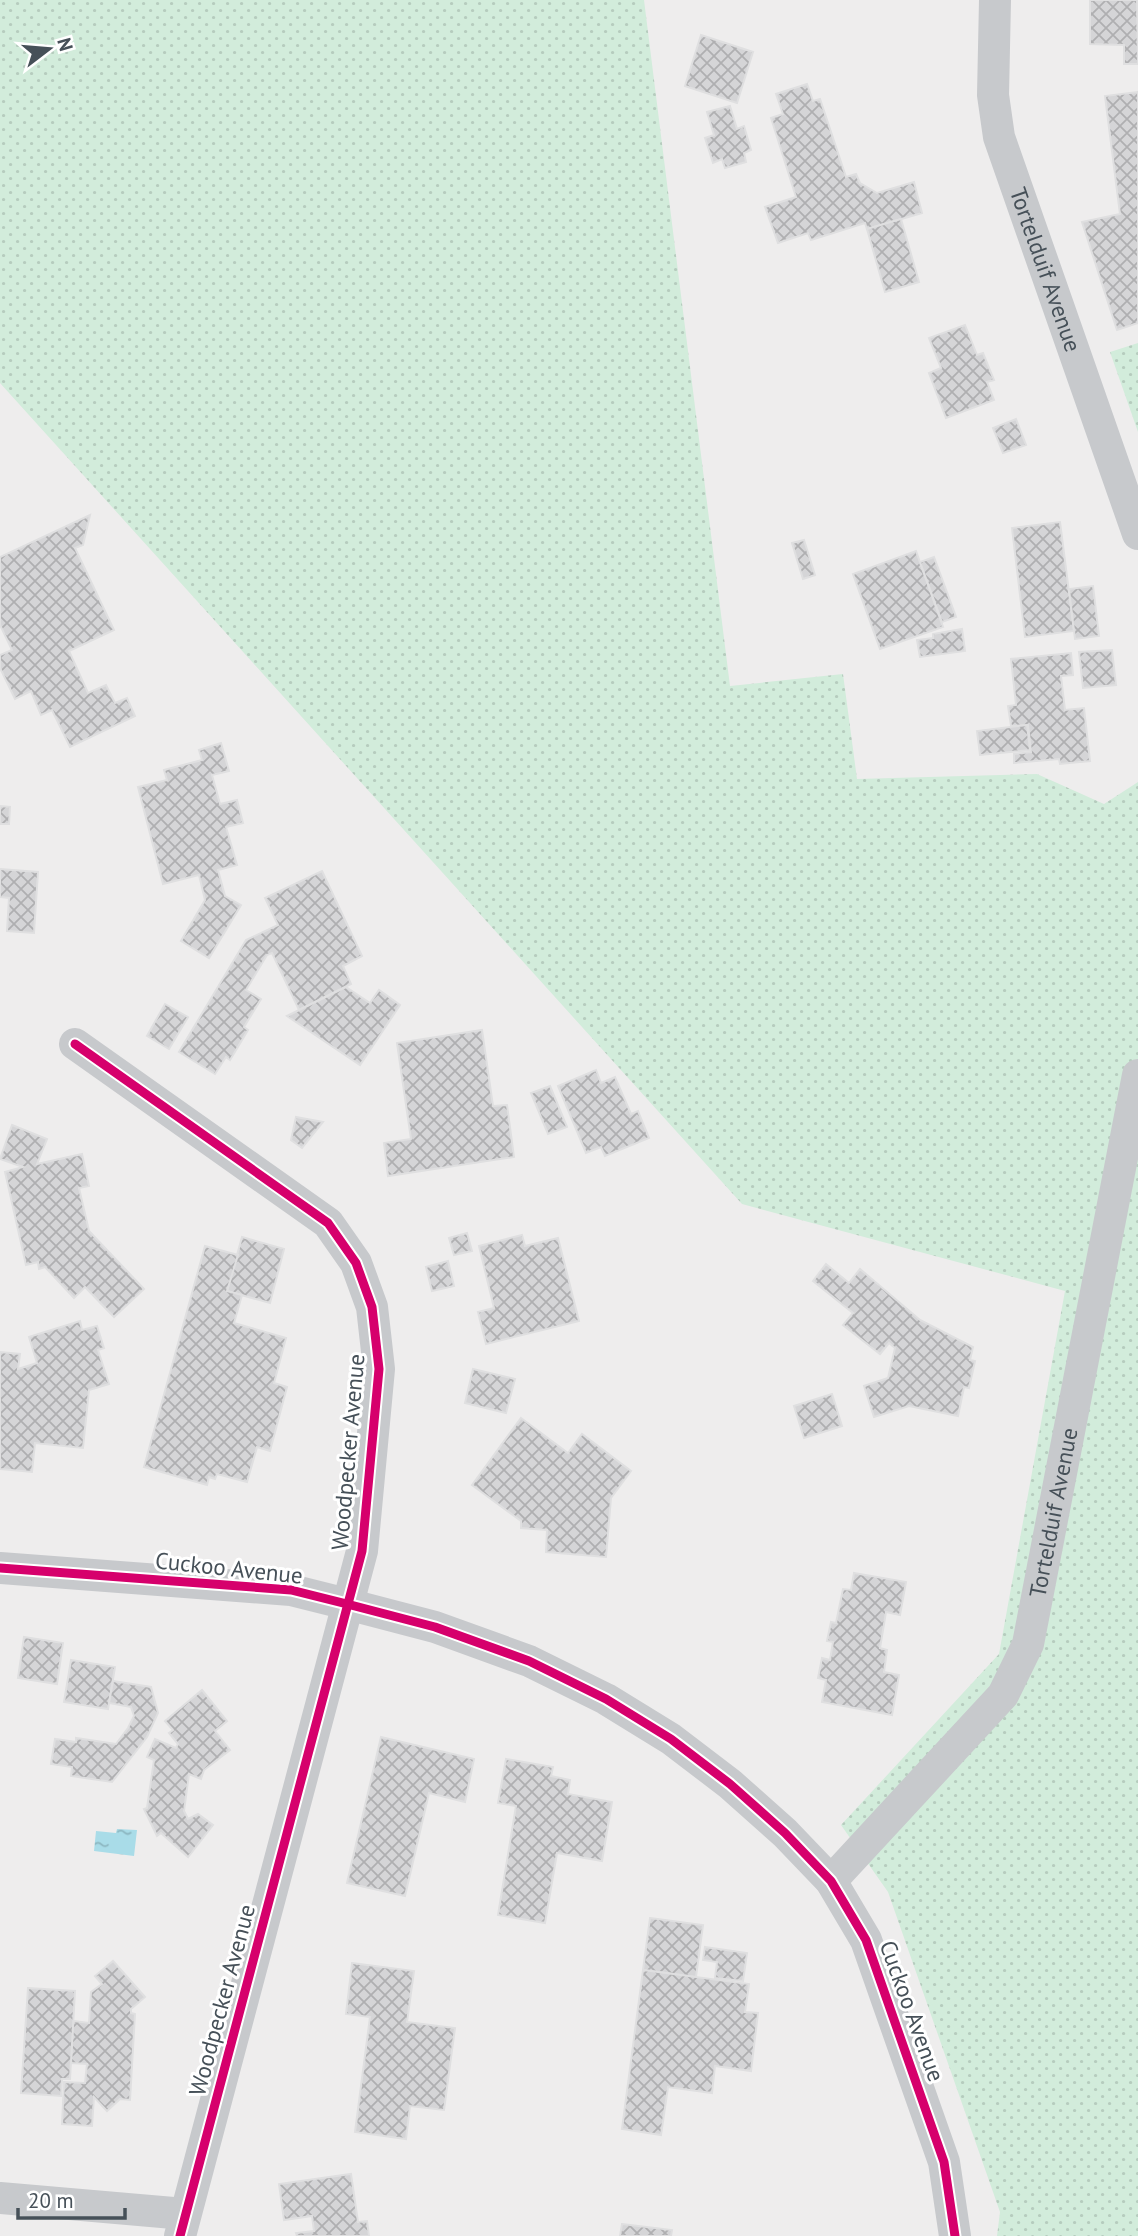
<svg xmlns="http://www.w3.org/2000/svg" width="1138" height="2236" viewBox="0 0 1138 2236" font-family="'PT Sans',sans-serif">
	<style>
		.grass { fill: url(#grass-dots) }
		.water { fill: url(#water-ripples) }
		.building { fill: url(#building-cross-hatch); stroke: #dfdfe0; stroke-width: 2 }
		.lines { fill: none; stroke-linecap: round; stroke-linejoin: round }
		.street { stroke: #c7c9cc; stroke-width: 32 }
		.cycleway-casing { stroke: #fff; stroke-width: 13 }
		.cycleway { stroke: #d6006c; stroke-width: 9 }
		.labels { text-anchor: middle; stroke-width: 6; stroke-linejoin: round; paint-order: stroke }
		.street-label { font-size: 23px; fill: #465058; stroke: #fff }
	</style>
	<defs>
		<pattern id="grass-dots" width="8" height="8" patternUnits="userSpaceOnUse" patternTransform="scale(1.75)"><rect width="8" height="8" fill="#d2ecdb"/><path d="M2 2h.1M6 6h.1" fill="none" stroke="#b6ccbe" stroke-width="1.8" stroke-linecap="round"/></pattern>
		<pattern id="water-ripples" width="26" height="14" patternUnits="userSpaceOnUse" patternTransform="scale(1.75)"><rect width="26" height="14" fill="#a9dce8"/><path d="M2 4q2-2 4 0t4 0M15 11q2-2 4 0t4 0" fill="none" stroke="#8bb5bf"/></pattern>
		<pattern id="building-cross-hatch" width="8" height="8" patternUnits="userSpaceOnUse" patternTransform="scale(1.75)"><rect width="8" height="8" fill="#d5d5d7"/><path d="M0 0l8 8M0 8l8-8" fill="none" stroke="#afafb1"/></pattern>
	</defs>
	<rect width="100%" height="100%" fill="#eeeded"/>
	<g class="grass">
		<polygon points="0,0 644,0 730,686 843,674 857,779 1037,774 1104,804 1138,782 1138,2236 997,2236 1000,2212 888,1892 841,1825 999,1654 1065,1291 742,1204 0,383"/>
		<polygon points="1138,343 1138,432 1110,352"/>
	</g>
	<polygon class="water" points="117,1829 137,1830 134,1856 94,1851 96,1831 116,1833"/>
	<g class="building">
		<polygon points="1090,0 1137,0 1138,64 1124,64 1124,45 1090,44"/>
		<polygon points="701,35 753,52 737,103 685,86"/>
		<polygon points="807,84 813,101 820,99 846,177 856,174 860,183 877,193 914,182 922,213 867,229 865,223 811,240 808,233 778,243 765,207 796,197 771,118 783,114 776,94"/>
		<polygon points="1138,92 1138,323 1117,330 1082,222 1120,214 1105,96"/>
		<polygon points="730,106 737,129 744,126 751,150 744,153 746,162 725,168 722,159 713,163 705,138 714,135 707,112"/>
		<polygon points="901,219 919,282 885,292 867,229"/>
		<polygon points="965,325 977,355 983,353 994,380 987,382 994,400 946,418 929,373 941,368 929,338"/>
		<polygon points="1016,419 1026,445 1003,453 993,428"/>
		<polygon points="90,515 83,545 75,548 114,630 69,651 88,693 106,685 115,703 127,698 135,716 70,747 52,710 41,715 31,691 15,699 0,668 0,655 12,650 0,625 0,557"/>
		<polygon points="1060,522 1074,631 1025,637 1012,528"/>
		<polygon points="804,540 815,575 803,579 792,543"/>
		<polygon points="916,551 943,627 880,649 853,574"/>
		<polygon points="934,557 956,617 942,622 920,562"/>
		<polygon points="1093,586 1099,636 1075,639 1069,589"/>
		<polygon points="962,629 965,651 920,657 917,640 933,638 933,634"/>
		<polygon points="1112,650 1116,685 1083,688 1079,652"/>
		<polygon points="1071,653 1073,675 1061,676 1065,710 1084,708 1090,761 1060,764 1059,759 1014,763 1014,754 1031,752 1028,725 1011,726 1008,706 1016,705 1011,659"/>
		<polygon points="1027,725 1030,750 980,755 977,731"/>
		<polygon points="221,743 229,771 212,775 220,804 237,800 243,823 226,827 237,865 218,870 225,896 241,905 209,958 181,941 205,900 199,875 163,884 138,787 167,780 164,770 202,760 199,750"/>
		<polygon points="0,806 10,807 9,824 0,824"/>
		<polygon points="0,869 38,872 34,933 7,931 9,898 0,897"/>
		<polygon points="322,871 362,956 343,966 351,984 299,1010 272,953 267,955 246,990 261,999 244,1027 248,1030 230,1060 226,1057 215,1074 179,1052 246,940 278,925 265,898"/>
		<polygon points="346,987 370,1003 379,990 400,1005 360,1065 287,1016"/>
		<polygon points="165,1004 188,1017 169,1049 147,1036"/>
		<polygon points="482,1030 493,1106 507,1105 514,1157 388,1176 384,1143 411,1139 397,1043"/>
		<polygon points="596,1070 601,1083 615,1077 631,1114 638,1111 649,1138 605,1156 601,1147 586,1153 558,1086"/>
		<polygon points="550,1086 567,1127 548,1134 531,1093"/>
		<polygon points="296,1117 323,1122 302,1148 291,1140"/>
		<polygon points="12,1125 47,1139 37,1164 82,1154 89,1186 79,1188 89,1231 144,1289 114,1317 85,1287 74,1298 45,1267 39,1269 38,1262 26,1265 5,1172 23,1167 0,1159"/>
		<polygon points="467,1233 472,1251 454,1255 449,1238"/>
		<polygon points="522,1235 525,1246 558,1238 579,1321 486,1344 478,1312 494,1308 479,1246"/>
		<polygon points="242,1237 284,1249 270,1303 227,1291"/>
		<polygon points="205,1246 238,1255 227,1291 242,1295 234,1323 286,1338 274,1383 287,1387 270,1451 257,1447 247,1482 217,1474 215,1479 209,1477 207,1485 144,1467"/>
		<polygon points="448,1261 454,1286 432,1291 426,1267"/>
		<polygon points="826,1264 849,1283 860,1269 920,1320 973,1347 970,1360 975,1361 969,1388 964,1387 958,1416 909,1406 874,1417 864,1386 888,1378 895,1348 889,1343 880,1354 843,1325 853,1313 813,1281"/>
		<polygon points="80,1321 82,1330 97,1326 104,1348 98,1350 109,1384 89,1390 83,1448 35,1443 32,1472 0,1469 0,1352 20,1354 18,1369 37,1363 29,1337"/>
		<polygon points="473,1369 515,1379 506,1413 465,1403"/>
		<polygon points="832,1394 842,1426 804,1438 794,1406"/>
		<polygon points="521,1418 568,1453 582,1434 631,1471 611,1498 606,1557 546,1552 547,1530 521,1528 521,1521 472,1485"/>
		<polygon points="854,1573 906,1582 900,1615 886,1612 880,1648 887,1650 884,1672 899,1675 892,1715 822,1702 826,1680 818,1678 822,1658 830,1660 833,1642 827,1641 831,1622 836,1623 843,1589 851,1590"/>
		<polygon points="24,1637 63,1643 57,1684 18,1678"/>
		<polygon points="71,1660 115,1667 108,1709 64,1702"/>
		<polygon points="113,1681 151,1687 158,1713 147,1737 112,1782 71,1776 72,1767 51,1764 55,1739 76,1742 76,1738 116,1744 128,1728 134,1716 131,1707 109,1703"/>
		<polygon points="202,1690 227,1721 215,1731 230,1750 204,1770 201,1779 189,1774 184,1811 188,1819 198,1814 213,1825 188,1857 161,1833 157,1836 144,1809 147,1808 154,1760 147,1757 155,1739 176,1748 178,1744 169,1733 173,1730 165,1721"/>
		<polygon points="381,1737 474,1759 465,1802 429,1793 405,1896 347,1883"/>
		<polygon points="506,1759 553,1767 551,1776 570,1780 568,1794 612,1802 602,1861 557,1853 545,1923 498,1915 516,1806 498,1803"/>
		<polygon points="650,1918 703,1925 696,1977 643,1970"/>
		<polygon points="705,1947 747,1953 743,1981 715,1978 717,1962 703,1960"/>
		<polygon points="113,1961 145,1997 131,2009 131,2013 135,2014 130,2100 120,2099 107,2111 94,2097 92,2126 62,2124 64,2082 85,2083 87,2064 71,2063 73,2021 89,2023 91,1992 102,1984 95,1976"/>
		<polygon points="352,1963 414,1971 407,2022 455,2028 444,2110 410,2106 406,2139 355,2132 370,2017 346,2014"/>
		<polygon points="643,1970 749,1984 745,2012 758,2013 751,2071 715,2066 712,2093 668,2087 661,2135 622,2129"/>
		<polygon points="28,1988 75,1991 70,2079 62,2079 61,2096 21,2093"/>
		<polygon points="351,2174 358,2222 367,2221 369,2236 297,2236 296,2233 314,2231 312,2216 284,2220 279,2184"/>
		<polygon points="622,2224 672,2230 671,2236 620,2236"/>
	</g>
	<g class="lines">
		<g class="street">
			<path id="s1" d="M 995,0 L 993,95 L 999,137 L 1138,534"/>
			<polyline points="75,1044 328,1223 356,1263 372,1307 379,1369 362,1551 180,2236"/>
			<polyline points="0,1568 291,1590 347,1604 435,1627 529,1661 606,1699 671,1739 730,1784 785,1833 831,1881 866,1940 944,2162 955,2236"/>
			<path id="s2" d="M 831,1881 L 1003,1695 L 1028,1644 L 1138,1075"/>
			<polyline points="0,2198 185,2214"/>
		</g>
		<g class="cycleway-casing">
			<g id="cycleway">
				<polyline points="75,1044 328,1223 356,1263 372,1307 379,1369 362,1551 180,2236"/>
				<polyline points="0,1568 291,1590 347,1604 435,1627 529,1661 606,1699 671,1739 730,1784 785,1833 831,1881 866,1940 944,2162 955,2236"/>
			</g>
		</g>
		<use href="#cycleway" class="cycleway"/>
	</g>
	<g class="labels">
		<g class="street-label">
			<text dy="8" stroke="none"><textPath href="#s1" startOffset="278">Tortelduif Avenue</textPath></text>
			<text transform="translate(348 1452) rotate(-85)" y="8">Woodpecker Avenue</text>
			<text dy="8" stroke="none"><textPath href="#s2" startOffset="444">Tortelduif Avenue</textPath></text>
			<text transform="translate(229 1568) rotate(6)" y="8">Cuckoo Avenue</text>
			<text transform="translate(222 2000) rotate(-75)" y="8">Woodpecker Avenue</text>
			<text transform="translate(912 2011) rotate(70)" y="8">Cuckoo Avenue</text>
		</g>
	</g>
	<g transform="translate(49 49) rotate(74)" stroke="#ffffff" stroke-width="5" paint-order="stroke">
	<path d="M0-5L12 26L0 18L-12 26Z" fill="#465058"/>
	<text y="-10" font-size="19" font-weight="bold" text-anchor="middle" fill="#465058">N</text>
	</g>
	<path d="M18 2208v10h107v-10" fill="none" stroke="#465058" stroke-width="3.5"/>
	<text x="28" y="2208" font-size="21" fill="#465058" stroke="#ffffff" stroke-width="5" paint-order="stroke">20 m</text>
</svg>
